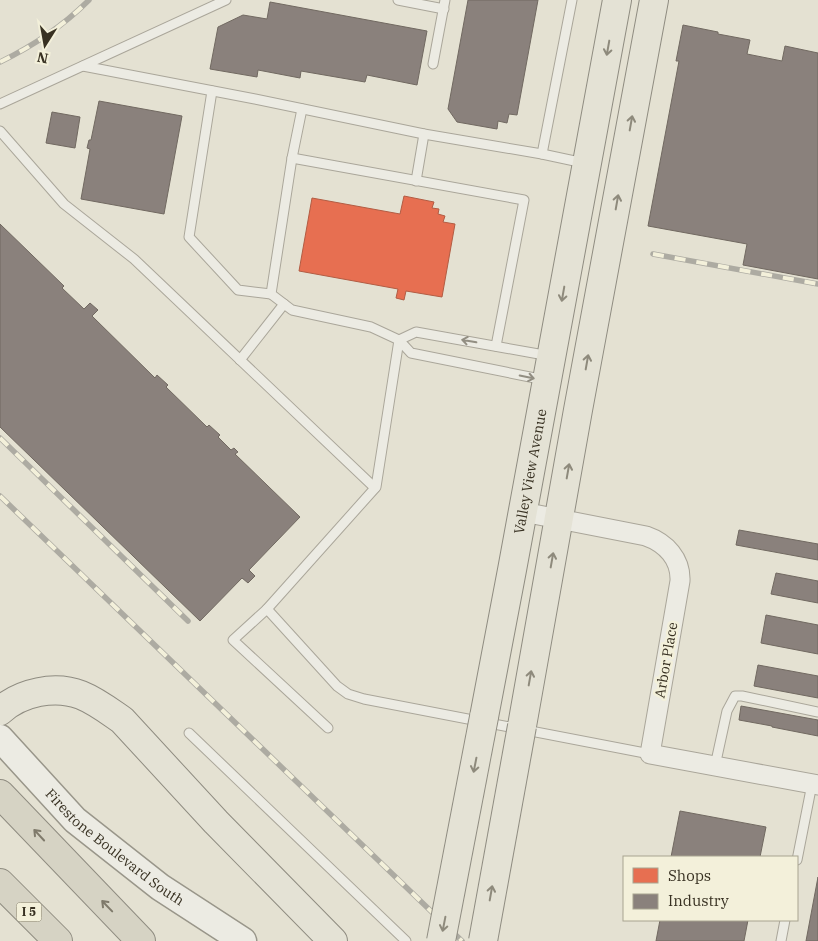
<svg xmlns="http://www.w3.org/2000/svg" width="818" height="941" viewBox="0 0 818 941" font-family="'IBM Plex Serif',serif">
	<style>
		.shops { fill: #e76f51; stroke: #b25c43 }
		.industry { fill: #8a817c; stroke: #716961 }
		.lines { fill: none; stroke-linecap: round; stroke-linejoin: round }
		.lane-casing { stroke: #aaa69a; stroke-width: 11 }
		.street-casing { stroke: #aaa69a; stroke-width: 21 }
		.secondary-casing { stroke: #99968a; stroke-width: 29 }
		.primary-casing { stroke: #8f8c81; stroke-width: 30 }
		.highway-casing { stroke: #8f8c81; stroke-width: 30 }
		.lane { stroke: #ecebe3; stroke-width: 9 }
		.street { stroke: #ecebe3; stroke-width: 19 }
		.secondary { stroke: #ecebe3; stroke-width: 26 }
		.primary { stroke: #e4e2d5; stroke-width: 28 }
		.highway { stroke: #d6d3c4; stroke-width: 28 }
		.rail-casing { stroke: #adaba2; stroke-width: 5.5 }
		.rail { stroke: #f3f0da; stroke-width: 4; stroke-dasharray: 11; stroke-linecap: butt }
		.primary-bridge-casing { stroke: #8f8c81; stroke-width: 30; stroke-linecap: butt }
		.primary-bridge { stroke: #e4e2d5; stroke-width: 28 }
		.oneway { stroke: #8e8a7c }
		.oneway2 { stroke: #928e82 }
		.oneway3 { stroke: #7f7a6b }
		.labels { text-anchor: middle; stroke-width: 5; stroke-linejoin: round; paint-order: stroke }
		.shield { fill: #f3f0da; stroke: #706a59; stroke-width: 1 }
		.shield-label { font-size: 12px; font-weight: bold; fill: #383122 }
		.street-label { font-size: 14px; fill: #383122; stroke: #f3f0da }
	</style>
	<rect width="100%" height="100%" fill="#e4e1d2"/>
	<polygon class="shops" points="404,196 434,202 432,208 439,209 438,214 445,216 443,222 455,224 442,297 406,291 404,300 396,298 398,289 299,271 312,198 400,214"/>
	<g class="industry">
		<polygon points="468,0 538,0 517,115 509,114 507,123 498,121 497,129 457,122 448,109"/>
		<polygon points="270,2 427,31 417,85 367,75 365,82 301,71 300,78 258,70 257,77 210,69 218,27 243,15 267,19"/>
		<polygon points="683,25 718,32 718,34 750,40 747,54 782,61 785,46 818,53 818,279 743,265 747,244 648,226 679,61 676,61"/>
		<polygon points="99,101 182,116 164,214 81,199 90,149 87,148 89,140 91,140"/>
		<polygon points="52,112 80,117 75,148 46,143"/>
		<polygon points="0,224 64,286 62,288 84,309 90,303 98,310 92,316 155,378 157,375 168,385 166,387 207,427 209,425 220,435 218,437 231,450 234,448 238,452 235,454 300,517 249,570 255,576 248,583 242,578 200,621 0,427"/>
		<polygon points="739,530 818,544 818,560 736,545"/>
		<polygon points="776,573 818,581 818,603 771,594"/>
		<polygon points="766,615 818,625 818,654 761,643"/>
		<polygon points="758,665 818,676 818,698 754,686"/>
		<polygon points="741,706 818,720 818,736 772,727 772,726 739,720"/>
		<polygon points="680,811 766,827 760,857 671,857"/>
		<polygon points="818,877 818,941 806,941"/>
		<polygon points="660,920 748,920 744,941 656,941"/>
	</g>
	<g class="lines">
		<g class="lane-casing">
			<g id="lane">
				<polyline points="398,0 444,9"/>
				<polyline points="433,64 445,0"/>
				<polyline points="83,66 255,99 424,134 542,154 584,163"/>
				<polyline points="212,91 189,237 238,290 271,294"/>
				<polyline points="0,104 226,0"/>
				<polyline points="302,109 292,158 271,294 292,310 371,327 399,340 411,353 545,380"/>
				<polyline points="0,131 64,204 134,259 375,488"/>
				<polyline points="542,154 572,0"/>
				<polyline points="292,158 524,200 496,346"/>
				<polyline points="416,181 424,134"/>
				<polyline points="399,340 376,487 267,609 337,686 348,694 364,699 650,754"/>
				<polyline points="399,340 416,332 550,356"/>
				<polyline points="240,360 284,304"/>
				<polyline points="267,609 233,640 328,728"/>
				<polyline points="189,733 406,941"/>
				<polyline points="715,766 727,711 735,696 742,696 818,712"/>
				<polyline points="797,860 812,784"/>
				<polyline points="781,941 785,920"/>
			</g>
		</g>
		<g class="street-casing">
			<path id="street" d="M 523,512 L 646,536 C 666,543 681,559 680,581 L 650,754 L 818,785"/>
		</g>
		<g class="secondary-casing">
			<g id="secondary">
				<path id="s1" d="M 0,738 L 75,820 L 160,887 L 243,941"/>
			</g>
		</g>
		<g class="primary-casing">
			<g id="primary">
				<path d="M 0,711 C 21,692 55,685 81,695 C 96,701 109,711 122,720 L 216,822 L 333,941"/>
				<path id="s2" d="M 484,717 L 512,570 L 617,0"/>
				<polyline points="522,726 578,410 654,0"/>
			</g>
		</g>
		<g class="highway-casing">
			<g id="highway">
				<polyline points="0,794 141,941"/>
				<polyline points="0,883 58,941"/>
			</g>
		</g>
		<use href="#lane" class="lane"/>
		<use href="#street" class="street"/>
		<use href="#secondary" class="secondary"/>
		<use href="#primary" class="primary"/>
		<use href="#highway" class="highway"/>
		<g class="rail-casing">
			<g id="rail">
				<path d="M 0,62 C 33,46 63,26 89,0"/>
				<polyline points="653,254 818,284"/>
				<polyline points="0,438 188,621"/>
				<polyline points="0,496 462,941"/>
			</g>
		</g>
		<use href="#rail" class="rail"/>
		<g class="primary-bridge-casing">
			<g id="primary-bridge">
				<polyline points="441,941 484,717"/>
				<polyline points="483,941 522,726"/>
			</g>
		</g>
		<use href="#primary-bridge" class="primary-bridge"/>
	</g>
	<defs><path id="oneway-shaft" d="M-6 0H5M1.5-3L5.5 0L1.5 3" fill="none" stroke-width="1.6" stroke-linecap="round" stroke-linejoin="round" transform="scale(1.25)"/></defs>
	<g class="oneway">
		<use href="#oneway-shaft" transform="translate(608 48) rotate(100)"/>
		<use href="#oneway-shaft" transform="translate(631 123) rotate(-80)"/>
		<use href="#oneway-shaft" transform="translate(617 202) rotate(-80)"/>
		<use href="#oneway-shaft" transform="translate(563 294) rotate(100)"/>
		<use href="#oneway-shaft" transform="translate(587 362) rotate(-80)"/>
		<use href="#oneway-shaft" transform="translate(568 471) rotate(-80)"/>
		<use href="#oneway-shaft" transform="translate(552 560) rotate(-80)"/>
		<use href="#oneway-shaft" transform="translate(530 678) rotate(-80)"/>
		<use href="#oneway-shaft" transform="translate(475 765) rotate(101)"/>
		<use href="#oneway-shaft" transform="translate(491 893) rotate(-80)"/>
		<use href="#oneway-shaft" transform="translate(444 924) rotate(101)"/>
	</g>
	<g class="oneway2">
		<use href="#oneway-shaft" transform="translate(469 341) rotate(-170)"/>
		<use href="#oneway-shaft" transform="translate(527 377) rotate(12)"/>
	</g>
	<g class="oneway3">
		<use href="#oneway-shaft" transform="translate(39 835) rotate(-133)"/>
		<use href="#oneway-shaft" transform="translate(107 906) rotate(-134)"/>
	</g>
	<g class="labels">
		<rect class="shield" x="16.5" y="902.5" width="25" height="19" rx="4"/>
		<g class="shield-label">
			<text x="29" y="916">I 5</text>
		</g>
		<g class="street-label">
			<text dy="5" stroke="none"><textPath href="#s2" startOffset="250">Valley View Avenue</textPath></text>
			<text transform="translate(666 660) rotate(-80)" y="5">Arbor Place</text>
			<text dy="5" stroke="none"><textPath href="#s1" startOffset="159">Firestone Boulevard South</textPath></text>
		</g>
	</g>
	<rect x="623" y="856" width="175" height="65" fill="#f3f0da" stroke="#a8a490"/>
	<rect x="633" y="868" width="25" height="15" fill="#e76f51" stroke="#a8a490"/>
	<text x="668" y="881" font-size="15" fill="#383122">Shops</text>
	<rect x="633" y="894" width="25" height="15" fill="#8a817c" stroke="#a8a490"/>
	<text x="668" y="906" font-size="15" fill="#383122">Industry</text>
	<g transform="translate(45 45) rotate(191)" stroke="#f3f0da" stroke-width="4" paint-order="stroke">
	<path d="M0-4L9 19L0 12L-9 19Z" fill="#383122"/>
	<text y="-8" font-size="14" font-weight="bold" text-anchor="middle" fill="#383122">N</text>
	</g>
</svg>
